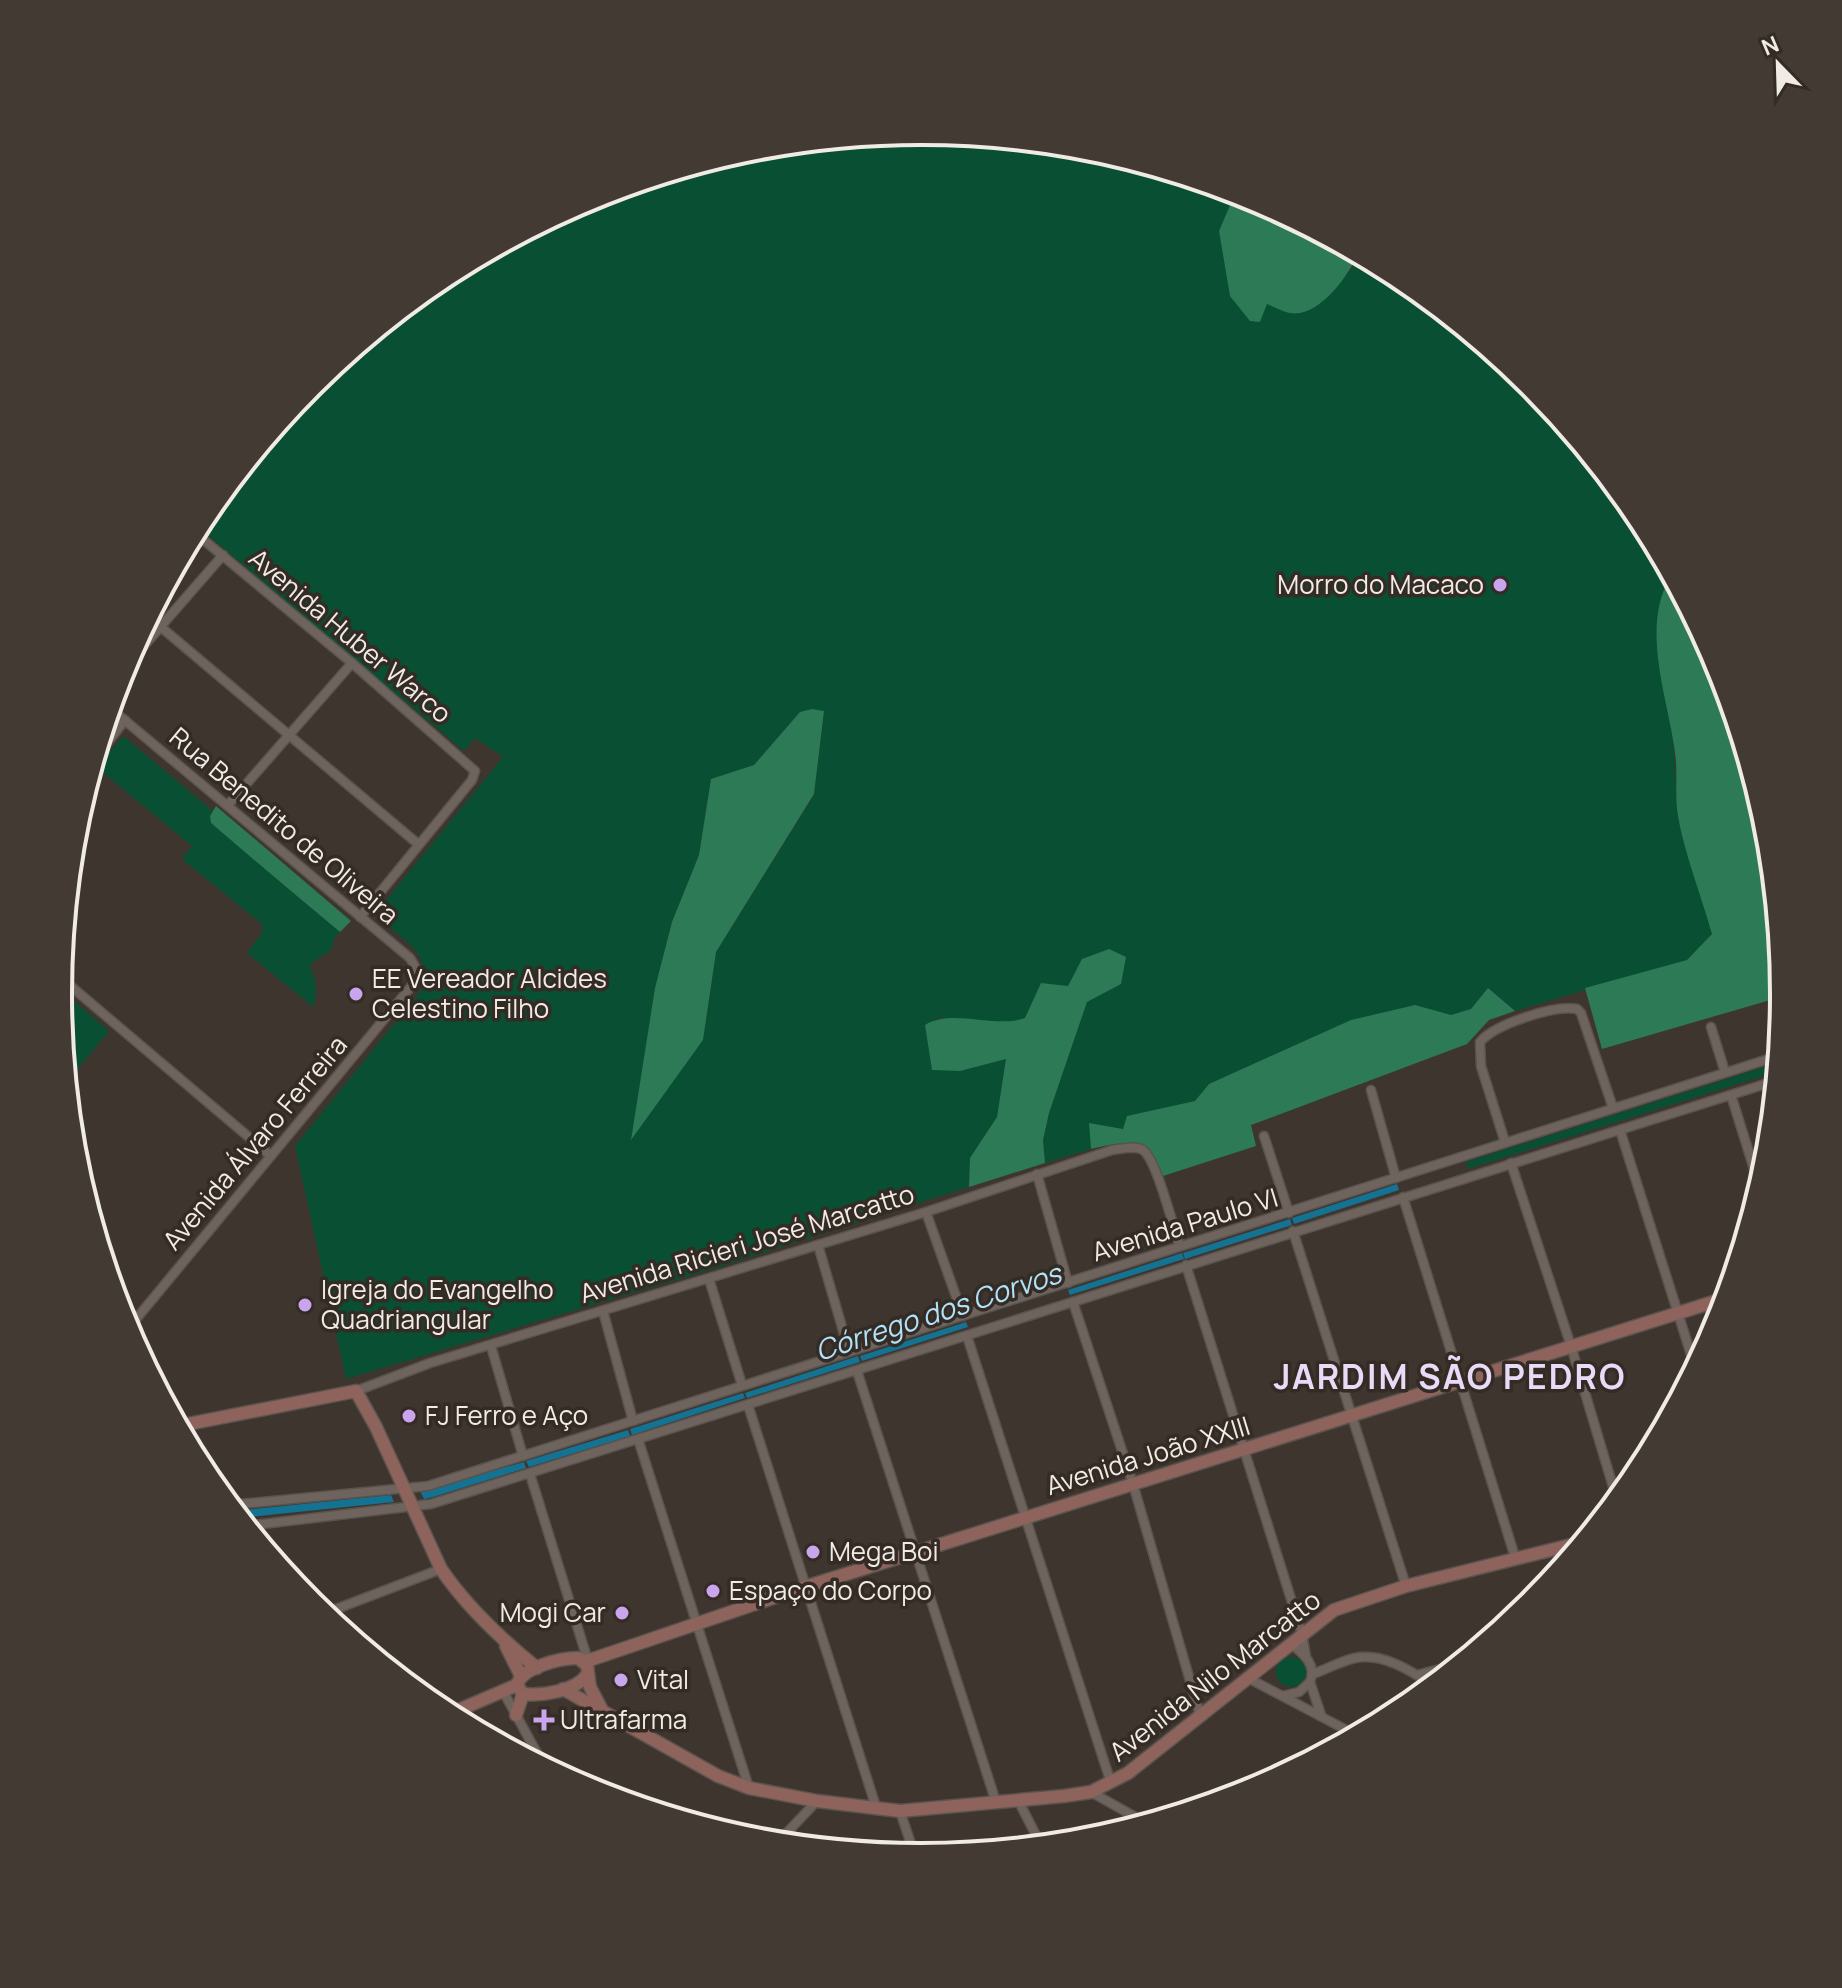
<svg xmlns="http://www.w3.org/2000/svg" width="1842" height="1988" viewBox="0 0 1842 1988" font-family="Manrope,sans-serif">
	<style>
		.green { fill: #094f33; fill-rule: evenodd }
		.forest { fill: #2d7a56 }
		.water { fill: #147292 }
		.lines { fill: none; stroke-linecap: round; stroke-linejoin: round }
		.street-casing { stroke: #5a534d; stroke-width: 11 }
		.secondary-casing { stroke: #5a534d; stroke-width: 15 }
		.street { stroke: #6e645d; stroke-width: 8 }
		.secondary { stroke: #8d635c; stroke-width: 12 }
		.poi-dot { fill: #c9a5ee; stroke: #342b25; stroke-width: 3 }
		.labels { text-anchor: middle; stroke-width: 7; stroke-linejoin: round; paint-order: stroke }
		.poi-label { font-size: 26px; fill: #f1ebe6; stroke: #342b25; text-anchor: start }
		.street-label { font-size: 26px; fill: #f1ebe6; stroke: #342b25 }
		.water-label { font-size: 28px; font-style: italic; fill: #b1e2f9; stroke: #342b25 }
		.district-label { font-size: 34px; font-weight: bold; letter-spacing: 2px; fill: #e8dbf7; stroke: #342b25 }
		.rim { fill: none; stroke: #f1ebe6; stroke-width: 4 }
	</style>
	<rect width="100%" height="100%" fill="#3e352f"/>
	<g class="green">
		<path d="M 921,131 L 1090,148 L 1233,191 L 1234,196 L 1219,231 L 1266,303 L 1292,313 L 1350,272 L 1358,254 L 1401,277 L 1532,384 L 1639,515 L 1671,576 L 1664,588 L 1678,816 L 1712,934 L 1687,960 L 1515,1011 L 1488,988 L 1471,1009 L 1451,1015 L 1351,1020 L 1209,1084 L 1196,1101 L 1128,1116 L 1123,1129 L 1090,1124 L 1091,1149 L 1045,1163 L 1043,1140 L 1049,1113 L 1087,1002 L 1082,959 L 1068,986 L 1041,983 L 1025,1018 L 1010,1023 L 936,1018 L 960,1071 L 1006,1059 L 997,1117 L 970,1158 L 969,1187 L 719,1267 L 346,1379 L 295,1146 L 419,993 C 437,955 401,939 376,916 L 377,911 L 503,757 L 475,738 L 464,751 L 197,526 L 204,514 L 311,383 L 442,276 L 591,197 L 753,148 ZM 824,711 L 814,795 L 716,952 L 703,1040 L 639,1106 L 655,988 L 672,922 L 699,855 L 711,779 L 754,765 L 800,712 Z"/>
		<path d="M 123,736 L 213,811 L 210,816 L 212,823 L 340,932 L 335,937 L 331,950 L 309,965 C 317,980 318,991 313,1007 L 247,953 L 262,933 L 262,924 L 182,859 L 192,846 L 96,767 Z"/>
		<polygon points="59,988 109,1031 67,1082 58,994"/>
		<polygon points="1777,1063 1776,1072 1468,1169 1466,1162"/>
		<circle cx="1291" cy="1672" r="15"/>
	</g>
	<g class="forest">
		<path d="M 1233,191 L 1252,197 L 1358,254 C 1348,276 1319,318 1290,313 C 1283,312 1274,307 1267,304 L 1260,322 L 1250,321 L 1230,296 L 1219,231 L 1234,196 Z"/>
		<path d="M 1671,576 L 1718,664 L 1767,826 L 1784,996 L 1602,1049 L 1585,988 L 1687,960 L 1712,934 C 1702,898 1684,852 1678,816 C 1675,799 1677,779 1676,761 C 1671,705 1638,629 1671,576 Z"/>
		<polygon points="812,709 824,711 814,794 716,952 703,1040 631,1140 655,988 672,922 699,855 711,779 754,765 800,712"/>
		<path d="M 216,806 L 351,921 L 340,932 C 297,896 254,860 211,823 L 210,816 Z"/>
		<path d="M 1109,949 L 1126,957 L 1121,984 L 1087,1002 L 1049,1113 L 1043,1140 L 1045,1163 L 969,1187 L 970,1158 L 997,1117 L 1006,1059 L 960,1071 L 932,1070 L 925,1025 C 953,1008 993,1029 1025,1018 L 1041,983 L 1068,986 L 1082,959 Z"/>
		<path d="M 1488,988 L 1515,1011 L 1489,1020 L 1467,1044 L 1251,1125 L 1256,1146 L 1163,1176 C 1147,1137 1129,1140 1091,1149 L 1089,1123 L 1123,1129 L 1127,1116 L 1195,1101 L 1209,1084 L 1351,1020 L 1415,1005 L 1451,1015 L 1471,1009 Z"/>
	</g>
	<g class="water">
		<polygon points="1397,1184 1399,1190 1294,1224 1292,1218"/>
		<polygon points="1290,1219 1292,1225 1185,1259 1183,1253"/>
		<polygon points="1182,1253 1184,1259 1070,1295 1068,1290"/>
		<polygon points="966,1322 968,1327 862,1361 860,1356"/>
		<polygon points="858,1356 860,1362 747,1398 745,1393"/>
		<polygon points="743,1393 745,1398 632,1435 630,1429"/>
		<polygon points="628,1430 630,1436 529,1467 526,1461"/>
		<polygon points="524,1462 526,1468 433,1497 424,1499 420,1491"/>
		<polygon points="391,1495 394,1502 240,1518 235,1511"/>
	</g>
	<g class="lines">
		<g class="street-casing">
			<g id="street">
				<polyline points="194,532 352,663 475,771 472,780 360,917"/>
				<polyline points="149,617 418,844"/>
				<polyline points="122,671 223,555"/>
				<polyline points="110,708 410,958 417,970 414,983 127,1330"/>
				<polyline points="96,757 125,720"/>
				<polyline points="228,805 352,663"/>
				<polyline points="60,977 271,1156"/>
				<polyline points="1711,1027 1725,1072"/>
				<polyline points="1371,1090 1396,1178"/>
				<polyline points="1731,1095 1760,1188"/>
				<polyline points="1620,1130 1695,1367"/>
				<polyline points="1264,1136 1289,1213"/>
				<path d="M 1505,1142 L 1481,1066 L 1480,1042 C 1495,1024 1554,1005 1577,1009 L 1581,1013 L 1613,1108"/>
				<polyline points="1511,1163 1571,1346 1617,1500"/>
				<polyline points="1037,1174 1068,1283"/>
				<polyline points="1403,1197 1515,1557"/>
				<polyline points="926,1212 963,1316"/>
				<polyline points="1293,1231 1406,1586"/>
				<polyline points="818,1245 849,1351"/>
				<polyline points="1186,1265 1302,1634 1306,1657"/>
				<polyline points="709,1279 742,1385"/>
				<polyline points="1073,1302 1133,1484 1200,1715"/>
				<polyline points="603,1311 633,1421"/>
				<polyline points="967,1336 1111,1783"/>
				<polyline points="491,1346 523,1456"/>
				<polyline points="857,1371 996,1802"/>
				<path d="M 356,1391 L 430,1363 L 926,1212 L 1112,1150 C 1121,1149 1135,1145 1143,1150 C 1157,1160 1173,1228 1180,1246"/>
				<polyline points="748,1405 877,1810"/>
				<polyline points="638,1439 749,1788"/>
				<polyline points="530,1474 588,1661"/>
				<polyline points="230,1505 428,1486 1778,1056"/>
				<polyline points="246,1526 431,1504 1775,1081"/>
				<polyline points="323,1614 441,1569"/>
				<path d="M 1291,1644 C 1304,1654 1317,1665 1310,1682 L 1321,1715"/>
				<path d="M 1313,1674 C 1327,1669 1341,1661 1355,1658 C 1382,1652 1411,1671 1433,1685"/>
				<polyline points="1417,1675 1459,1664"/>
				<polyline points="1248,1678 1356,1735"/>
				<polyline points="503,1691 544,1766"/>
				<polyline points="1283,1696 1299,1692 1310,1682"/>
				<polyline points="1091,1792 1146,1823"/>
				<polyline points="1018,1800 1041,1845"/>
				<polyline points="900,1811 915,1856"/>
				<polyline points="777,1843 817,1801"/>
			</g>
		</g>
		<g class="secondary-casing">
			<g id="secondary">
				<path d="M 178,1426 L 356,1391 L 376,1427 L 441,1569 C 467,1607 501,1639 537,1668"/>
				<polyline points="506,1646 521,1676"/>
				<polyline points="584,1662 808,1586 1726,1298"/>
				<path d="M 587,1675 C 575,1691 543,1696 523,1694 L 517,1685 C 522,1667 561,1658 578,1658 L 587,1665 L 590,1687 L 602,1710"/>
				<polyline points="563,1689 718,1776 749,1788 817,1801 900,1811 1064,1796 1091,1792 1128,1773 1334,1610 1406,1586 1583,1542"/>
				<polyline points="447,1715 517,1685"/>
				<polyline points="516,1715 523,1694"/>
			</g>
		</g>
		<use href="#street" class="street"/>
		<use href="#secondary" class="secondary"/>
	</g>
	<g class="poi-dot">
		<circle cx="1500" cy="585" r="8"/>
		<circle cx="356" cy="994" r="8"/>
		<circle cx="305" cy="1305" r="8"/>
		<circle cx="409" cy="1416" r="8"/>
		<circle cx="813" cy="1552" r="8"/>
		<circle cx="713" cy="1591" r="8"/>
		<circle cx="622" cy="1613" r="8"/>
		<circle cx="621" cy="1680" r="8"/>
		<path d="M540 1708h8v8h8v8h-8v8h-8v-8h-8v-8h8z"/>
	</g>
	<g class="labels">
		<g class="poi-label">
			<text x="1484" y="594" text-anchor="end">Morro do Macaco</text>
			<text x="372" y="988">EE Vereador Alcides<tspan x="372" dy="30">Celestino Filho</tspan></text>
			<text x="321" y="1299">Igreja do Evangelho<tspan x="321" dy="30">Quadriangular</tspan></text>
			<text x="425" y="1425">FJ Ferro e Aço</text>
			<text x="829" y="1561">Mega Boi</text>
			<text x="729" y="1600">Espaço do Corpo</text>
			<text x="606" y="1622" text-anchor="end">Mogi Car</text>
			<text x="637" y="1689">Vital</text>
			<text x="560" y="1729">Ultrafarma</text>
		</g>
		<g class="street-label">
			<text transform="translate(350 636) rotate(40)" y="9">Avenida Huber Warco</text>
			<text transform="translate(284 826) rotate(40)" y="9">Rua Benedito de Oliveira</text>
			<text transform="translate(255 1143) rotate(-50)" y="9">Avenida Álvaro Ferreira</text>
			<text transform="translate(1185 1225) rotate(-17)" y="9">Avenida Paulo VI</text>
			<text transform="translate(747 1244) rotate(-17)" y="9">Avenida Ricieri José Marcatto</text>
			<text transform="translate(1148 1456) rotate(-17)" y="9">Avenida João XXIII</text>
			<text transform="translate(1215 1676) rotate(-38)" y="9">Avenida Nilo Marcatto</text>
		</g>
		<g class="water-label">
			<text transform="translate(938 1312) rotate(-18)" y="10">Córrego dos Corvos</text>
		</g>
		<g class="district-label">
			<text x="1450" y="1389">JARDIM SÃO PEDRO</text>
		</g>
	</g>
	<path d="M0 0H1842V1988H0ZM72 994a849 849 0 1 1 1698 0a849 849 0 1 1-1698 0Z" fill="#433a34" fill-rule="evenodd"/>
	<path class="rim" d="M72 994a849 849 0 1 1 1698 0a849 849 0 1 1-1698 0Z"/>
	<g transform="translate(1778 64) rotate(337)" stroke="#342b25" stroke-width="6" paint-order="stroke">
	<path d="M0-6L14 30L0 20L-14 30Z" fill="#f1ebe6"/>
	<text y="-12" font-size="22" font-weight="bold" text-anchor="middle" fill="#f1ebe6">N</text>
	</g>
</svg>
